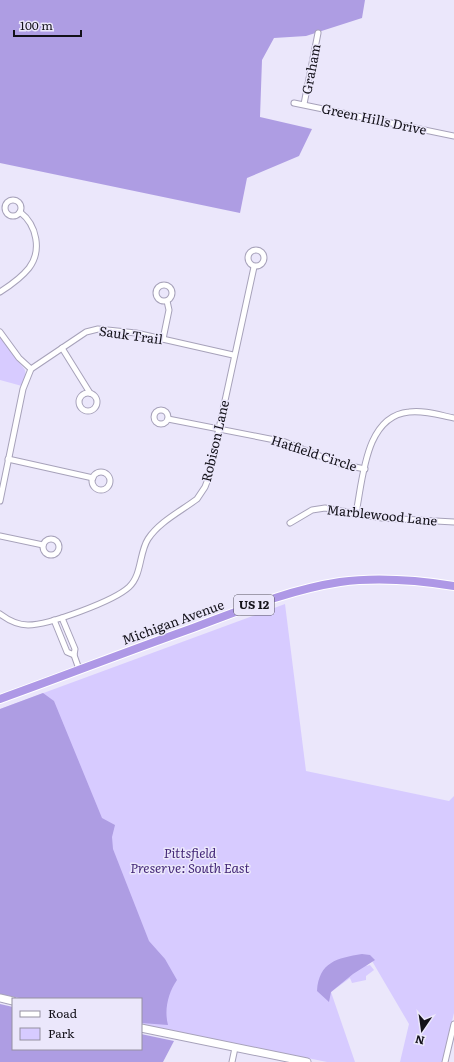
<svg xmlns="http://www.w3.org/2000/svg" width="454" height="1062" viewBox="0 0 454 1062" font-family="Literata,serif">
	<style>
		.green { fill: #d7cbff }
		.forest { fill: #ae9de3 }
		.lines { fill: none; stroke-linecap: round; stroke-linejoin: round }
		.minor-casing { stroke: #a7a2ba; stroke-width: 7 }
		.secondary-casing { stroke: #a7a2ba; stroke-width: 9 }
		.trunk-casing { stroke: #fff; stroke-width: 10 }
		.minor { stroke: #fff; stroke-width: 5 }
		.secondary { stroke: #fff; stroke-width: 7 }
		.trunk { stroke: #ae98e6; stroke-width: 8 }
		.labels { text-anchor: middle; stroke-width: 3; stroke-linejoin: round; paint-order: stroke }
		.shield { fill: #ebe7fb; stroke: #54515d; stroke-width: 1 }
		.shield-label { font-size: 12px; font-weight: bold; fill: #131119 }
		.street-label { font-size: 13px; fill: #131119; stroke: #ebe7fb }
		.park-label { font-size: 13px; font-style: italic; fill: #432777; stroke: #ebe7fb }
	</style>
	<rect width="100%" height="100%" fill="#ebe7fb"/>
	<g class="green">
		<polygon points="0,337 25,370 26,377 22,386 0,380"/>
		<polygon points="285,604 306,771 449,801 454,796 454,1013 442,1062 400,1062 409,1024 372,961 366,966 370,965 374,970 366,976 366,980 352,983 350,978 331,992 355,1062 327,1062 141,1024 141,999 24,999 0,994 0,709"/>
	</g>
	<g class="forest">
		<polygon points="0,0 365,0 362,18 306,36 274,38 262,60 260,117 312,129 299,156 247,178 240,213 0,163"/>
		<path d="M 43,693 L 54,701 L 102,818 L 115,825 L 112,837 L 113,849 L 149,941 L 165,959 L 177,980 C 168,993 164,1010 168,1025 L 141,1023 L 141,999 L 24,999 L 0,994 L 0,709 Z"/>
		<path d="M 362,954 L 370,955 L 375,960 L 353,974 L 331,992 L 329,1002 L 317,991 C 319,962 337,958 362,954 Z"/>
		<polygon points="0,1004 13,1007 13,1049 141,1049 141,1034 174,1041 163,1062 0,1062"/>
	</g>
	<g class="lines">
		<g class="minor-casing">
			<g id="minor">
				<polyline points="294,103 454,136"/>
				<polyline points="304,104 318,33"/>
				<circle cx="13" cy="208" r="8"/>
				<circle cx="256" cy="258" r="8"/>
				<circle cx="164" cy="293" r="8"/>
				<path d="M 0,292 C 11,285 21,278 29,268 C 42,251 37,225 20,212"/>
				<polyline points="0,332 19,358 31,369"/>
				<polyline points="163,339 169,310 167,301"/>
				<polyline points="62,348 90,393"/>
				<circle cx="88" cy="402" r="9"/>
				<circle cx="161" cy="417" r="7"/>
				<polyline points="168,419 285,442 340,464 365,469"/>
				<polyline points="8,459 93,478"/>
				<circle cx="101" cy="481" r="9"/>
				<polyline points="0,501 23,389 31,369 86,332 98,329 136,333 233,355"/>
				<path d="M 356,513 C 363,479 365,416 409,412 C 424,410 439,415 454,418"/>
				<polyline points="290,523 312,510 325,508 382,518 454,522"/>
				<polyline points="0,536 43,545"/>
				<circle cx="51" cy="547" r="8"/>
				<path d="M 0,614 C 8,620 18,625 28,625 C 49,625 114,601 129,587 C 142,575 139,553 148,539 C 159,522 181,511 197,499 L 205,487 L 208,479 L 254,267"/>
				<polyline points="62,618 75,649 74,655 79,669"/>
				<polyline points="54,620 67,652 74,655"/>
				<polyline points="232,1062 235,1048"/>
				<polyline points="445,1062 454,1024"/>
			</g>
		</g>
		<g class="secondary-casing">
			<g id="secondary">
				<polyline points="0,998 13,1001"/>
				<polyline points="141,1028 307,1062"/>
			</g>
		</g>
		<g class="trunk-casing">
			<path id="trunk" d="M 0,699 C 64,676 128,651 193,628 C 241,610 288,590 340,582 C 377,577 416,580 454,586"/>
		</g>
		<use href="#minor" class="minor"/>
		<use href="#secondary" class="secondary"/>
		<use href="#trunk" class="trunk"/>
	</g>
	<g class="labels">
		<rect class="shield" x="234" y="595" width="40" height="20" rx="3"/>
		<g class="shield-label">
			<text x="254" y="609">US 12</text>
		</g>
		<g class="street-label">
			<text transform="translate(311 69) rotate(-79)" y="5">Graham</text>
			<text transform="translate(374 119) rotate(12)" y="5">Green Hills Drive</text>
			<text transform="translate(131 335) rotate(8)" y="5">Sauk Trail</text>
			<text transform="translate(215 441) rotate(-77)" y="5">Robison Lane</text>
			<text transform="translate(314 453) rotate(18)" y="5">Hatfield Circle</text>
			<text transform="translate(382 515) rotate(6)" y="5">Marblewood Lane</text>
			<text transform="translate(173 622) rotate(-20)" y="5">Michigan Avenue</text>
		</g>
		<g class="park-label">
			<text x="190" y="858">Pittsfield<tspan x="190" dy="15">Preserve: South East</tspan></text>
		</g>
	</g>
	<rect x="12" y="998" width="130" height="52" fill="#ebe7fb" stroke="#9591a1"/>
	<rect x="20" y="1011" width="20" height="6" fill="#ffffff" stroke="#9591a1"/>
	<text x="48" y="1018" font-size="12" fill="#131119">Road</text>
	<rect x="20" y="1028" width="20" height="12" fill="#d7cbff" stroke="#9591a1"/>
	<text x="48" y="1038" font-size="12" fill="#131119">Park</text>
	<g transform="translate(422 1030) rotate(193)" stroke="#ebe7fb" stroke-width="3" paint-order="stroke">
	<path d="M0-3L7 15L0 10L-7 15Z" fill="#131119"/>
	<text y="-6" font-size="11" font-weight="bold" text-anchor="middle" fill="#131119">N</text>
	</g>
	<path d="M14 30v6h67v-6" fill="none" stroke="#131119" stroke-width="2"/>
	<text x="20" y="30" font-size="12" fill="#131119" stroke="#ebe7fb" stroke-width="3" paint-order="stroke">100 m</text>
</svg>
